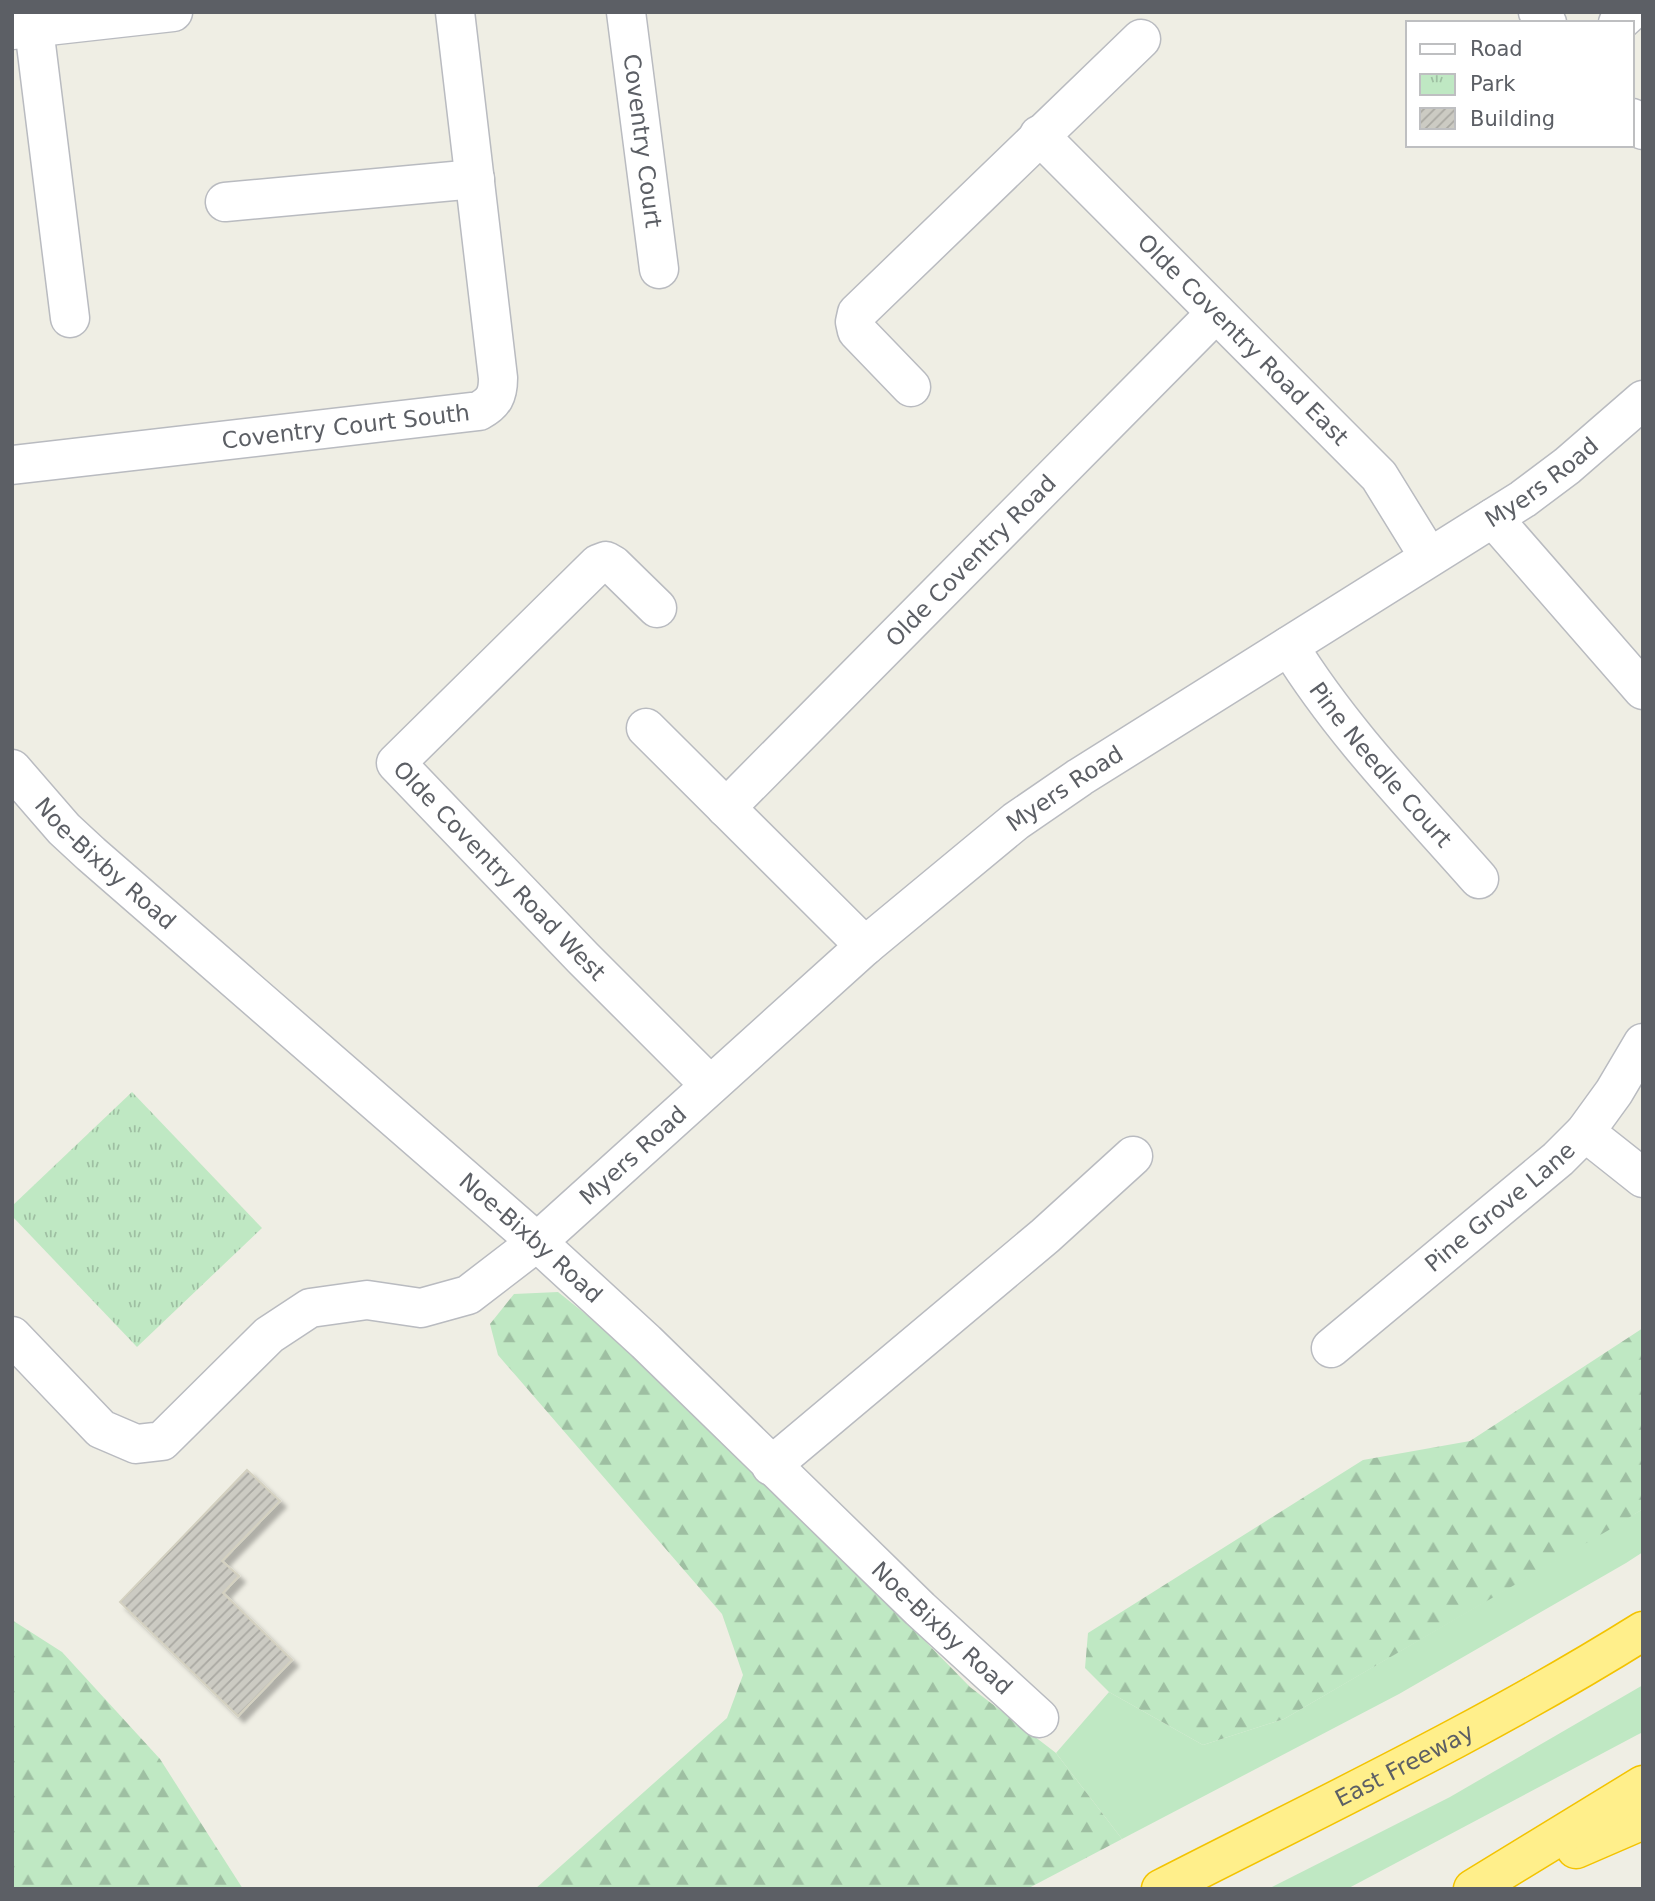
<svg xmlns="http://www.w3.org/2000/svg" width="1655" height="1901" viewBox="0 0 1655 1901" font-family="'DejaVu Sans',sans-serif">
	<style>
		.green { fill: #bfe8c3 }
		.forest { fill: url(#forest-firs) }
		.park { fill: url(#park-tufts) }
		.building { fill: url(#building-hatch); stroke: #d4d1c1; stroke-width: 2; filter: url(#shadow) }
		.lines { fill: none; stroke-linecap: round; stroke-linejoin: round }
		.minor-casing { stroke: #b9bbc0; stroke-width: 41 }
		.highway-casing { stroke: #f3c300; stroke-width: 41 }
		.minor { stroke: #fff; stroke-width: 38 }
		.highway { stroke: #ffef8b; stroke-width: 38 }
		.labels { text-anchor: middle; stroke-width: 7; stroke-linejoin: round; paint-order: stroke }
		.street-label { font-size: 23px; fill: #5c5f65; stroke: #fff }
	</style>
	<defs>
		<pattern id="forest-firs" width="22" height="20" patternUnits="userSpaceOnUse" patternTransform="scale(1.75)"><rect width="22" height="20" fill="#bfe8c3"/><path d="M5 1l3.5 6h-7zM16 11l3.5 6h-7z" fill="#9ebfa2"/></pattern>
		<pattern id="park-tufts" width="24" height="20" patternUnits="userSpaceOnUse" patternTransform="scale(1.75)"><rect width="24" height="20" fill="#bfe8c3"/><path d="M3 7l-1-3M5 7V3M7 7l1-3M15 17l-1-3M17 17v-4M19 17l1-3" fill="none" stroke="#9ebfa2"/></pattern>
		<pattern id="building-hatch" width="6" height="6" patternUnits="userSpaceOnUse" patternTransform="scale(1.75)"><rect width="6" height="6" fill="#cccbc3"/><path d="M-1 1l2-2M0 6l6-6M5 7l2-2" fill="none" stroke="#a9a8a2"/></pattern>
		<filter id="shadow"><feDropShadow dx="6" dy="6" stdDeviation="2" flood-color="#0004"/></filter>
	</defs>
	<rect width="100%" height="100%" fill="#efeee4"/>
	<g class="green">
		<polygon points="1643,1509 1643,1552 1626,1563 1399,1694 1122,1839 1056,1753 1109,1692 1203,1745 1284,1719"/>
		<polygon points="1643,1685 1643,1732 1637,1735 1347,1889 1268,1889 1450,1797"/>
	</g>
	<g class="forest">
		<polygon points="558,1292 677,1387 970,1687 1056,1753 1122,1839 1027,1889 535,1889 727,1718 743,1675 722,1614 498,1355 490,1324 514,1294"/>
		<polygon points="1643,1328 1643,1509 1614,1527 1284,1719 1203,1745 1109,1692 1085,1668 1088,1633 1363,1460 1470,1441"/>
		<polygon points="12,1620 62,1652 160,1759 243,1889 12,1889"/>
	</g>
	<polygon class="park" points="132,1092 262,1228 137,1347 12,1216 12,1206"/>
	<polygon class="building" points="247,1470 280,1501 222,1561 239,1576 223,1593 292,1660 238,1716 120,1602"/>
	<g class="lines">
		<g class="minor-casing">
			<g id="minor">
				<polyline points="32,12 70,318"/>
				<path id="s1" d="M 626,12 L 659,269"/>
				<polyline points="1538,12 1547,23"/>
				<polyline points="1618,23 1630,12"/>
				<polyline points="12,30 173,12"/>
				<polyline points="1632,118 1643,130"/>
				<path id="s2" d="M 1039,135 L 1379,476 L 1429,557"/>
				<polyline points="225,202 475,179"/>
				<polyline points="911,387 857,331 855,322 857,313 1141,39"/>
				<path id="s3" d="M 12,465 L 479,411 C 494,403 498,395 498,378 L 455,12"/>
				<polyline points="1493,518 1643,690"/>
				<path id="s4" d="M 657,608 L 613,565 L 606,561 L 598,564 L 396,763 L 583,958 L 710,1085"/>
				<path id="s5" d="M 1289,646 C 1342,732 1413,804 1479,879"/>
				<polyline points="646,728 865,946"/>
				<path id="s6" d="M 12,769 L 64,829 L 91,854 L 537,1242 L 646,1342 L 920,1609 L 1039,1718"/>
				<path id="s7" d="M 726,808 L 1216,313"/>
				<polyline points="1585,1132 1643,1178"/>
				<path id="s8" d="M 12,1336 L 101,1429 L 136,1444 L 162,1441 L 269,1335 L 310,1308 L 367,1300 L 421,1308 L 468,1295 L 537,1242 L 865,946 L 1016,821 L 1080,777 L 1523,499 L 1567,466 L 1643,400"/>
				<path id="s9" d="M 1331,1348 L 1558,1159 L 1585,1132 L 1614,1092 L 1643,1043"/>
				<polyline points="771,1466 1045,1236 1133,1156"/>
			</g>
		</g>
		<g class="highway-casing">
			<g id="highway">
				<polyline points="1576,1849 1643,1820"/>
				<path id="s10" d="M 1161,1889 C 1323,1806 1488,1728 1643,1631"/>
				<polyline points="1473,1889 1643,1785"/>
			</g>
		</g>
		<use href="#minor" class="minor"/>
		<use href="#highway" class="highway"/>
	</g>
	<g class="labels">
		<g class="street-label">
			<text dy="8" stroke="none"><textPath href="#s1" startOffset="130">Coventry Court</textPath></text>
			<text dy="8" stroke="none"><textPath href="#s2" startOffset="289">Olde Coventry Road East</textPath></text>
			<text dy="8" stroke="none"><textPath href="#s3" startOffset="336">Coventry Court South</textPath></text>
			<text dy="8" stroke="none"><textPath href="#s8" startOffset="1904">Myers Road</textPath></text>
			<text dy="8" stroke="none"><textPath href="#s7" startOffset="348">Olde Coventry Road</textPath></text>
			<text dy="8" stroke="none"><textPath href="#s5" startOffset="150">Pine Needle Court</textPath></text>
			<text dy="8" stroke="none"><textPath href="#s8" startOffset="1337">Myers Road</textPath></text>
			<text dy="8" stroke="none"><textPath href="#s6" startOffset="133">Noe-Bixby Road</textPath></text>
			<text dy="8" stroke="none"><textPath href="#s4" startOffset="511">Olde Coventry Road West</textPath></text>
			<text dy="8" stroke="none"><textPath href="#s8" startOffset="770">Myers Road</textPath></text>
			<text dy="8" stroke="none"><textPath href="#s9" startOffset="220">Pine Grove Lane</textPath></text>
			<text dy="8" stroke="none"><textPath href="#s6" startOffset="700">Noe-Bixby Road</textPath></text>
			<text dy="8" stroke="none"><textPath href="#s6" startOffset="1267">Noe-Bixby Road</textPath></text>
			<text dy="8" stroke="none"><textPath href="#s10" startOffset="273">East Freeway</textPath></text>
		</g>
	</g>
	<rect width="1655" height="1901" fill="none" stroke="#5c5f65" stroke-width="28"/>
	<rect x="1406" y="21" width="228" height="126" fill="#ffffff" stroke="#bebfc1" stroke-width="2"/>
	<rect x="1420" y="44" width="35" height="10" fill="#ffffff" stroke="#bebfc1" stroke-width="2"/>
	<text x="1470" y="56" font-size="21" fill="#5c5f65">Road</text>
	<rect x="1420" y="74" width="35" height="21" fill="url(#park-tufts)" stroke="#bebfc1" stroke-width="2"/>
	<text x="1470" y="91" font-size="21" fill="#5c5f65">Park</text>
	<rect x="1420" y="108" width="35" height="21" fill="url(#building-hatch)" stroke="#bebfc1" stroke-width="2"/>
	<text x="1470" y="126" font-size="21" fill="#5c5f65">Building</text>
</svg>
